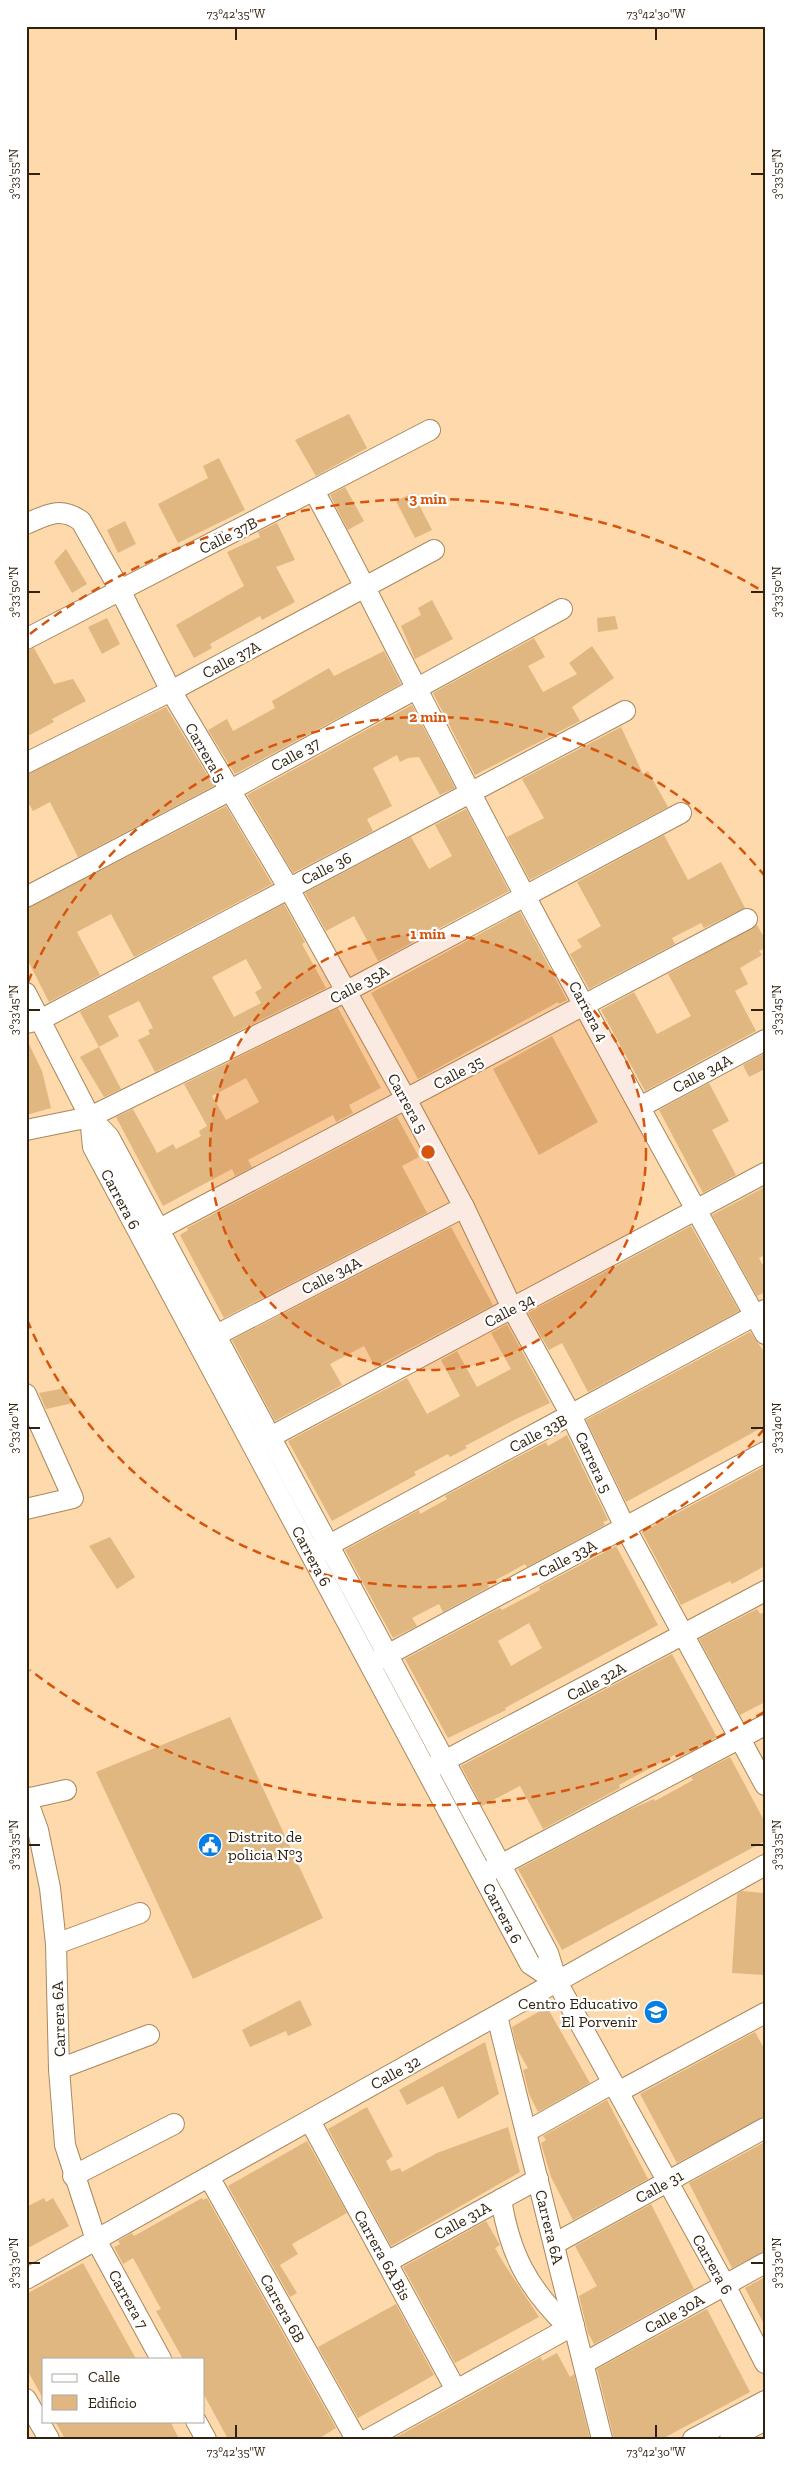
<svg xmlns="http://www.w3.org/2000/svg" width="791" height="2465" viewBox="0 0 791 2465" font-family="'Zilla Slab',serif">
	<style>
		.building { fill: #e1b781; fill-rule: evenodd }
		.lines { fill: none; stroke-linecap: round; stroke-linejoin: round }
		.minor-casing { stroke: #a9885c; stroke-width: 22 }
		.minor { stroke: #fff; stroke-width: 20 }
		.ticks { fill: none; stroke: #302210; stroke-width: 2 }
		.ring { fill: none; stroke: #d6540c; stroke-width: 2.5; stroke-dasharray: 9 6 }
		.labels { text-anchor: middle; stroke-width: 4.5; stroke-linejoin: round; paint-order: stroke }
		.street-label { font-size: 16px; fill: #302210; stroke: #fff }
		.poi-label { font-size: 16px; fill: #302210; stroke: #fff; text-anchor: start }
		.centre { fill: #d6540c; stroke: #fff; stroke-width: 2.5 }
		.ring-label { font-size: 15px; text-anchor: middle; font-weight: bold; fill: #d6540c; stroke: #fff; stroke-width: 4.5; stroke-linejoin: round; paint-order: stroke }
		.neatline { fill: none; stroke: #302210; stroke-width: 2 }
		.ticks-label { font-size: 12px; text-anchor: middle; fill: #302210 }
	</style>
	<rect width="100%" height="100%" fill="#fdd9ab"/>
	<g class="building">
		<polygon points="349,414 367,448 316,476 295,440"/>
		<polygon points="219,458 245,510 178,543 158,504 208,478 203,466"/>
		<polygon points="345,487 364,521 348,530 330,495"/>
		<polygon points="413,493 432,530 415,538 396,501"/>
		<polygon points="125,521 136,544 118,553 107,530"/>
		<polygon points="277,523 295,560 276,567 295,602 262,620 260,616 210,644 212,648 194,658 176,625 244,586 227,552 260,537 258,532"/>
		<polygon points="66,549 87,584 72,593 54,562"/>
		<polygon points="432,600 453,639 415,659 401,626 421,615 418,608"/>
		<polygon points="615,616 618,629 598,632 597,618"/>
		<polygon points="107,618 120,644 102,654 88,627"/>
		<polygon points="534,638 545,657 528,666 543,692 577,674 569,663 592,646 614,678 572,707 580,721 475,775 433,693"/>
		<polygon points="34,648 54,684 73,679 86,701 52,719 54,722 26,737 26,651"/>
		<polygon points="384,651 401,684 235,774 208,730 227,719 233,731 275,708 272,701 329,668 334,676"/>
		<polygon points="412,705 455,788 440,795 419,757 408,758 400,762 397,755 373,768 392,806 367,819 373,831 293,873 247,795"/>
		<polygon points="166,707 214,786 78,857 50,802 33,811 26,799 26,775"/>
		<polygon points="621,727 643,774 648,771 668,807 530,880 507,837 544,818 522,779"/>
		<polygon points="226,806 272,884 134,957 111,914 77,932 100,975 49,1002 26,957 26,909"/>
		<polygon points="466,809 509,891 378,961 354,916 326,931 305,893 411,837 429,869 452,856 435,825"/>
		<polygon points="664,835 688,880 721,862 745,908 704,928 701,923 672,938 675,944 589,989 570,954 582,947 577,940 601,926 577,882"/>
		<path d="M 284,904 L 305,942 L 302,944 L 326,988 L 155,1072 L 138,1040 L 150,1034 L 148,1030 L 153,1028 L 139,1001 L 108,1016 L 119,1036 L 99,1047 L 80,1012 ZM 246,959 L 262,988 L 255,992 L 261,1003 L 234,1017 L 212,977 Z"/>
		<polygon points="520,912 567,1000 559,1004 558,1002 418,1079 371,993"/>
		<polygon points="757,925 765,939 765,948 759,951 762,955 740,968 748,984 735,991 756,1031 645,1091 601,1010 634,992 657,1034 691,1016 668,974"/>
		<path d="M 338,1008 L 381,1088 L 349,1105 L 353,1113 L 336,1122 L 333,1115 L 248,1160 L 252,1167 L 235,1176 L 232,1169 L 163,1206 L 116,1117 L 133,1109 L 157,1153 L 173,1144 L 176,1149 L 201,1136 L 199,1131 L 207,1126 L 184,1084 ZM 246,1078 L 259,1102 L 226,1120 L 212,1096 Z"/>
		<polygon points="552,1036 598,1122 539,1155 493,1069"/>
		<polygon points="26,1038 42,1071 51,1108 26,1115"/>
		<polygon points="99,1047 121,1089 104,1097 80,1057"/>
		<polygon points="763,1054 765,1069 749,1077 743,1065"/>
		<polygon points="709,1083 729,1121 712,1130 736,1175 703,1193 659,1110"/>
		<polygon points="397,1117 419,1157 402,1166 427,1213 224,1318 180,1235 188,1230 187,1228"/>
		<polygon points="765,1187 765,1255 759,1258 765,1269 765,1292 757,1296 712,1215"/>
		<polygon points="691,1226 739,1311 588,1392 562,1343 549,1350 528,1313"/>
		<polygon points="451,1227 493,1305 375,1367 364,1346 330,1364 342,1385 275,1421 232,1340"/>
		<polygon points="507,1324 550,1403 516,1419 465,1446 467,1448 450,1457 448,1454 414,1472 416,1475 332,1521 288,1441 407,1378 427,1414 460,1396 441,1360 457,1351 477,1387 511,1369 491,1333"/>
		<polygon points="750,1332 765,1353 765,1426 626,1502 586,1420"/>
		<polygon points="65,1388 73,1403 46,1409 39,1393"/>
		<polygon points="567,1435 608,1520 603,1522 605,1525 527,1567 525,1564 509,1573 488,1584 489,1587 443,1612 439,1604 412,1618 417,1626 393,1638 345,1550 419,1510 420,1514 447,1499 445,1496 546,1442 548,1446"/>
		<polygon points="765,1466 765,1566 732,1584 730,1581 681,1605 642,1532"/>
		<polygon points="110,1537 135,1577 117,1589 89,1546"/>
		<path d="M 616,1546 L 658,1625 L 505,1708 L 506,1710 L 448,1738 L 405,1659 L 500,1608 L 502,1610 L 540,1590 L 539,1587 ZM 529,1623 L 542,1648 L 511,1666 L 498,1641 Z"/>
		<polygon points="757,1609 760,1614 765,1612 765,1702 740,1715 699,1639"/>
		<polygon points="672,1654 717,1737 680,1757 678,1753 619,1785 620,1788 543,1829 520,1786 482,1806 461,1766"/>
		<polygon points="230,1717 323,1918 193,1979 96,1772"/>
		<polygon points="730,1757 765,1822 765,1841 562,1950 518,1869 629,1810 654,1799 655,1801 693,1780 691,1777"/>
		<polygon points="742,1891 765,1893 765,1975 732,1973 737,1894"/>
		<polygon points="300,2000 312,2025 288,2036 286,2031 250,2047 242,2030"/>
		<polygon points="547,2007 590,2083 538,2112 529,2094 523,2070 528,2068 517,2049 512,2027"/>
		<polygon points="755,2032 765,2050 765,2116 677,2163 640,2094"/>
		<polygon points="485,2042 499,2094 458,2119 443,2086 407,2105 399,2090"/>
		<polygon points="607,2100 648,2179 573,2220 551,2177 541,2143 546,2140 543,2136"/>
		<polygon points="367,2107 393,2156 386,2161 391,2171 400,2168 402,2172 437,2153 508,2127 520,2172 391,2246 328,2129"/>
		<polygon points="307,2141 347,2213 292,2244 298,2254 280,2265 297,2293 290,2297 228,2186"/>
		<polygon points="765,2142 765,2251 732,2268 689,2183"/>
		<polygon points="44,2198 46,2202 53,2198 69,2226 26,2249 26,2207"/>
		<polygon points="202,2198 203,2200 207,2198 336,2428 318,2439 228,2439 204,2395 204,2359 183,2359 156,2311 161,2309 133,2258 123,2264 114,2247 120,2244 118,2241 132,2233 134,2236"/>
		<polygon points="651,2204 694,2289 594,2344 588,2333 579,2296 597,2286 575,2246"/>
		<polygon points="486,2221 500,2245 495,2248 503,2262 539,2317 455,2363 403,2267"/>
		<polygon points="83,2263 136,2359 44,2359 44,2400 26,2368 26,2294"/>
		<polygon points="765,2277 765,2326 745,2288"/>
		<polygon points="396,2304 434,2375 358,2418 318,2347"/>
		<polygon points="707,2309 750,2392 662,2439 614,2439 597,2369"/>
		<polygon points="557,2353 570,2377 574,2374 590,2439 393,2439 541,2357 542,2361"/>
		<polygon points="55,2421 170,2421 179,2439 65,2439"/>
	</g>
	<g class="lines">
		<g class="minor-casing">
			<g id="minor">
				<path d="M 314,491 C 350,556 382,622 416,687 C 527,905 646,1120 765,1334"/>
				<path d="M 26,524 C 47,515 60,506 81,521 L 120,590 L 171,691 L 288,887 L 406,1099 L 464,1207 L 512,1308 L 571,1415 L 625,1527 L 765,1785"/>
				<polyline points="26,639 430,430"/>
				<polyline points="26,763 171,691 434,550"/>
				<polyline points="26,897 229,791 562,609"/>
				<polyline points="26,993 90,1117 109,1137 548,1953 557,1982 725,2285 765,2363"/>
				<polyline points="26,1023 40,1020 625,711"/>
				<polyline points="640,1107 765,1040"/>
				<polyline points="90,1117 93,1147 530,1964 557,1982"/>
				<polyline points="26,1130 90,1117 347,991 681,813"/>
				<polyline points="148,1235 747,919"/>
				<polyline points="205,1341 464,1207"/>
				<polyline points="26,1394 73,1498 26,1509"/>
				<polyline points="259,1443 765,1173"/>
				<polyline points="318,1551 765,1310"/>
				<polyline points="376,1661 765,1452"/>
				<polyline points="433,1767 765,1591"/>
				<polyline points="26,1797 38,1830 50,1888 56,1944 59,2069 65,2145 96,2240 161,2359"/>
				<polyline points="26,1799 66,1790"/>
				<polyline points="491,1870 765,1725"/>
				<polyline points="56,1944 140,1913"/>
				<polyline points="497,2016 602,2439"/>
				<polyline points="59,2069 149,2035"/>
				<polyline points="618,2092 765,2013"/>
				<polyline points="310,2121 456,2390"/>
				<polyline points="526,2132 613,2083"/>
				<polyline points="73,2176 174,2124"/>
				<polyline points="209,2177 356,2439"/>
				<path d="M 501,2199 C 510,2255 528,2288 568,2327"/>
				<polyline points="554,2244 765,2128"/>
				<polyline points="387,2262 538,2179"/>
				<polyline points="26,2279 765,1865"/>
				<polyline points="584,2363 765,2263"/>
				<polyline points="26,2399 49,2439"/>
				<polyline points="196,2421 206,2439"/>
				<polyline points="368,2439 574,2325"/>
				<polyline points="693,2439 765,2401"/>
				<polyline points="730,2439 765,2420"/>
			</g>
		</g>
		<use href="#minor" class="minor"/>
	</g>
	<path class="ticks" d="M 236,28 L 236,40M 656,28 L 656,40M 28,174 L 40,174M 751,174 L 764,174M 28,592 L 40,592M 751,592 L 764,592M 28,1010 L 40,1010M 751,1010 L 764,1010M 28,1428 L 40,1428M 751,1428 L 764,1428M 28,1845 L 40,1845M 751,1845 L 764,1845M 28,2263 L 40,2263M 751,2263 L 764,2263M 236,2425 L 236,2438M 656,2425 L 656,2438"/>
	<circle cx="428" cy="1152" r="218" fill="#d6540c" fill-opacity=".12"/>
	<g class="ring">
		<circle cx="428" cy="1152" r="218"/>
		<path d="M764 1429A435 435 0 0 1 28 1322M28 982A435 435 0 0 1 764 875"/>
		<path d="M764 1712A653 653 0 0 1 30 1670M30 634A653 653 0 0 1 764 592"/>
	</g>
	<defs>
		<g id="civic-disc" transform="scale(1.25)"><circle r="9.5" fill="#067ee4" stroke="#fff"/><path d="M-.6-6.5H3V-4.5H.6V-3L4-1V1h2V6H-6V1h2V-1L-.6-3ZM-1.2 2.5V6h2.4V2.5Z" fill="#fff"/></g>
		<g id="school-disc" transform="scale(1.25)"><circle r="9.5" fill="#067ee4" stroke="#fff"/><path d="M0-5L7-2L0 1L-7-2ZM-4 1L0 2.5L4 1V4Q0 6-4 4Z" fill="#fff"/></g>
	</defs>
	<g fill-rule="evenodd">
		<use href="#civic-disc" x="210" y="1845"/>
		<use href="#school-disc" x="656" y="2012"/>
	</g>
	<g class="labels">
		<g class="street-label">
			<text transform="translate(228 535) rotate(-27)" y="6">Calle 37B</text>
			<text transform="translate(231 659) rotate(-28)" y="6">Calle 37A</text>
			<text transform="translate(206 752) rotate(60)" y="6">Carrera 5</text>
			<text transform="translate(295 754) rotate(-29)" y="6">Calle 37</text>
			<text transform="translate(326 868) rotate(-27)" y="6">Calle 36</text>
			<text transform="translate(359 984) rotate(-28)" y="6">Calle 35A</text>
			<text transform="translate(589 1011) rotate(62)" y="6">Carrera 4</text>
			<text transform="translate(458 1072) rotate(-28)" y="6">Calle 35</text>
			<text transform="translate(702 1073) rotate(-28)" y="6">Calle 34A</text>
			<text transform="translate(408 1103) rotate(61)" y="6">Carrera 5</text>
			<text transform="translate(121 1199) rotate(62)" y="6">Carrera 6</text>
			<text transform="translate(331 1275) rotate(-27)" y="6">Calle 34A</text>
			<text transform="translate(509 1310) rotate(-28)" y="6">Calle 34</text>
			<text transform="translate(538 1433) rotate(-28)" y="6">Calle 33B</text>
			<text transform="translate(594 1462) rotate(65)" y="6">Carrera 5</text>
			<text transform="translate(312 1556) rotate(62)" y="6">Carrera 6</text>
			<text transform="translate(567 1558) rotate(-28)" y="6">Calle 33A</text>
			<text transform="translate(596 1681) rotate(-28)" y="6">Calle 32A</text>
			<text transform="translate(503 1913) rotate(62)" y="6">Carrera 6</text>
			<text transform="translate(58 2019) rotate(-92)" y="6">Carrera 6A</text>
			<text transform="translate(395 2072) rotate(-29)" y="6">Calle 32</text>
			<text transform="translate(659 2186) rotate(-29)" y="6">Calle 31</text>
			<text transform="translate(462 2220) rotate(-29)" y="6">Calle 31A</text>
			<text transform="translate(550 2227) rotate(76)" y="6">Carrera 6A</text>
			<text transform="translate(383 2255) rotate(61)" y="6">Carrera 6A Bis</text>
			<text transform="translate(713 2264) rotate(61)" y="6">Carrera 6</text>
			<text transform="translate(129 2299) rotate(61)" y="6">Carrera 7</text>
			<text transform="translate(283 2308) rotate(61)" y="6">Carrera 6B</text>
			<text transform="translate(674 2313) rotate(-29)" y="6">Calle 30A</text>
		</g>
		<g class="poi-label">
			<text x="228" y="1842">Distrito de<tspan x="228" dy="18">policia N°3</tspan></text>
			<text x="638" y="2009" text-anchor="end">Centro Educativo<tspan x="638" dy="18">El Porvenir</tspan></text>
		</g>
	</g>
	<circle cx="428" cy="1152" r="8" class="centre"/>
	<g class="ring-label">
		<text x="428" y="504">3 min</text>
		<text x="428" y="722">2 min</text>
		<text x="428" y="939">1 min</text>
	</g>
	<rect width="791" height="2465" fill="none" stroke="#ffffff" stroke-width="55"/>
	<rect x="42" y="2358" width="162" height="65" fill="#ffffff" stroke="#aca79f"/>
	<rect x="52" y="2374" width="25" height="8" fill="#ffffff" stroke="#aca79f"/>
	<text x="88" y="2382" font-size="15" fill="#302210">Calle</text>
	<rect x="52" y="2395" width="25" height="15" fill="#e1b781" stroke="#aca79f"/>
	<text x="88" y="2408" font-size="15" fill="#302210">Edificio</text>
	<rect x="28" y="28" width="736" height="2410" class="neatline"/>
	<g class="ticks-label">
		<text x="236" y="18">73°42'35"W</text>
		<text x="656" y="18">73°42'30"W</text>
		<text transform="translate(14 174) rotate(-90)" y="4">3°33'55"N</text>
		<text transform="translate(777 174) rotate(-90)" y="4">3°33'55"N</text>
		<text transform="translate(14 592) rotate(-90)" y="4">3°33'50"N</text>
		<text transform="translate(777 592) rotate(-90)" y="4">3°33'50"N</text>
		<text transform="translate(14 1010) rotate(-90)" y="4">3°33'45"N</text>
		<text transform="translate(777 1010) rotate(-90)" y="4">3°33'45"N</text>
		<text transform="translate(14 1428) rotate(-90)" y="4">3°33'40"N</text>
		<text transform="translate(777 1428) rotate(-90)" y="4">3°33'40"N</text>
		<text transform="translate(14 1845) rotate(-90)" y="4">3°33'35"N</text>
		<text transform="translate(777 1845) rotate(-90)" y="4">3°33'35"N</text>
		<text transform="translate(14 2263) rotate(-90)" y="4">3°33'30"N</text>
		<text transform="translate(777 2263) rotate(-90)" y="4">3°33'30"N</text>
		<text x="236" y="2456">73°42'35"W</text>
		<text x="656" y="2456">73°42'30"W</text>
	</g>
</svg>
